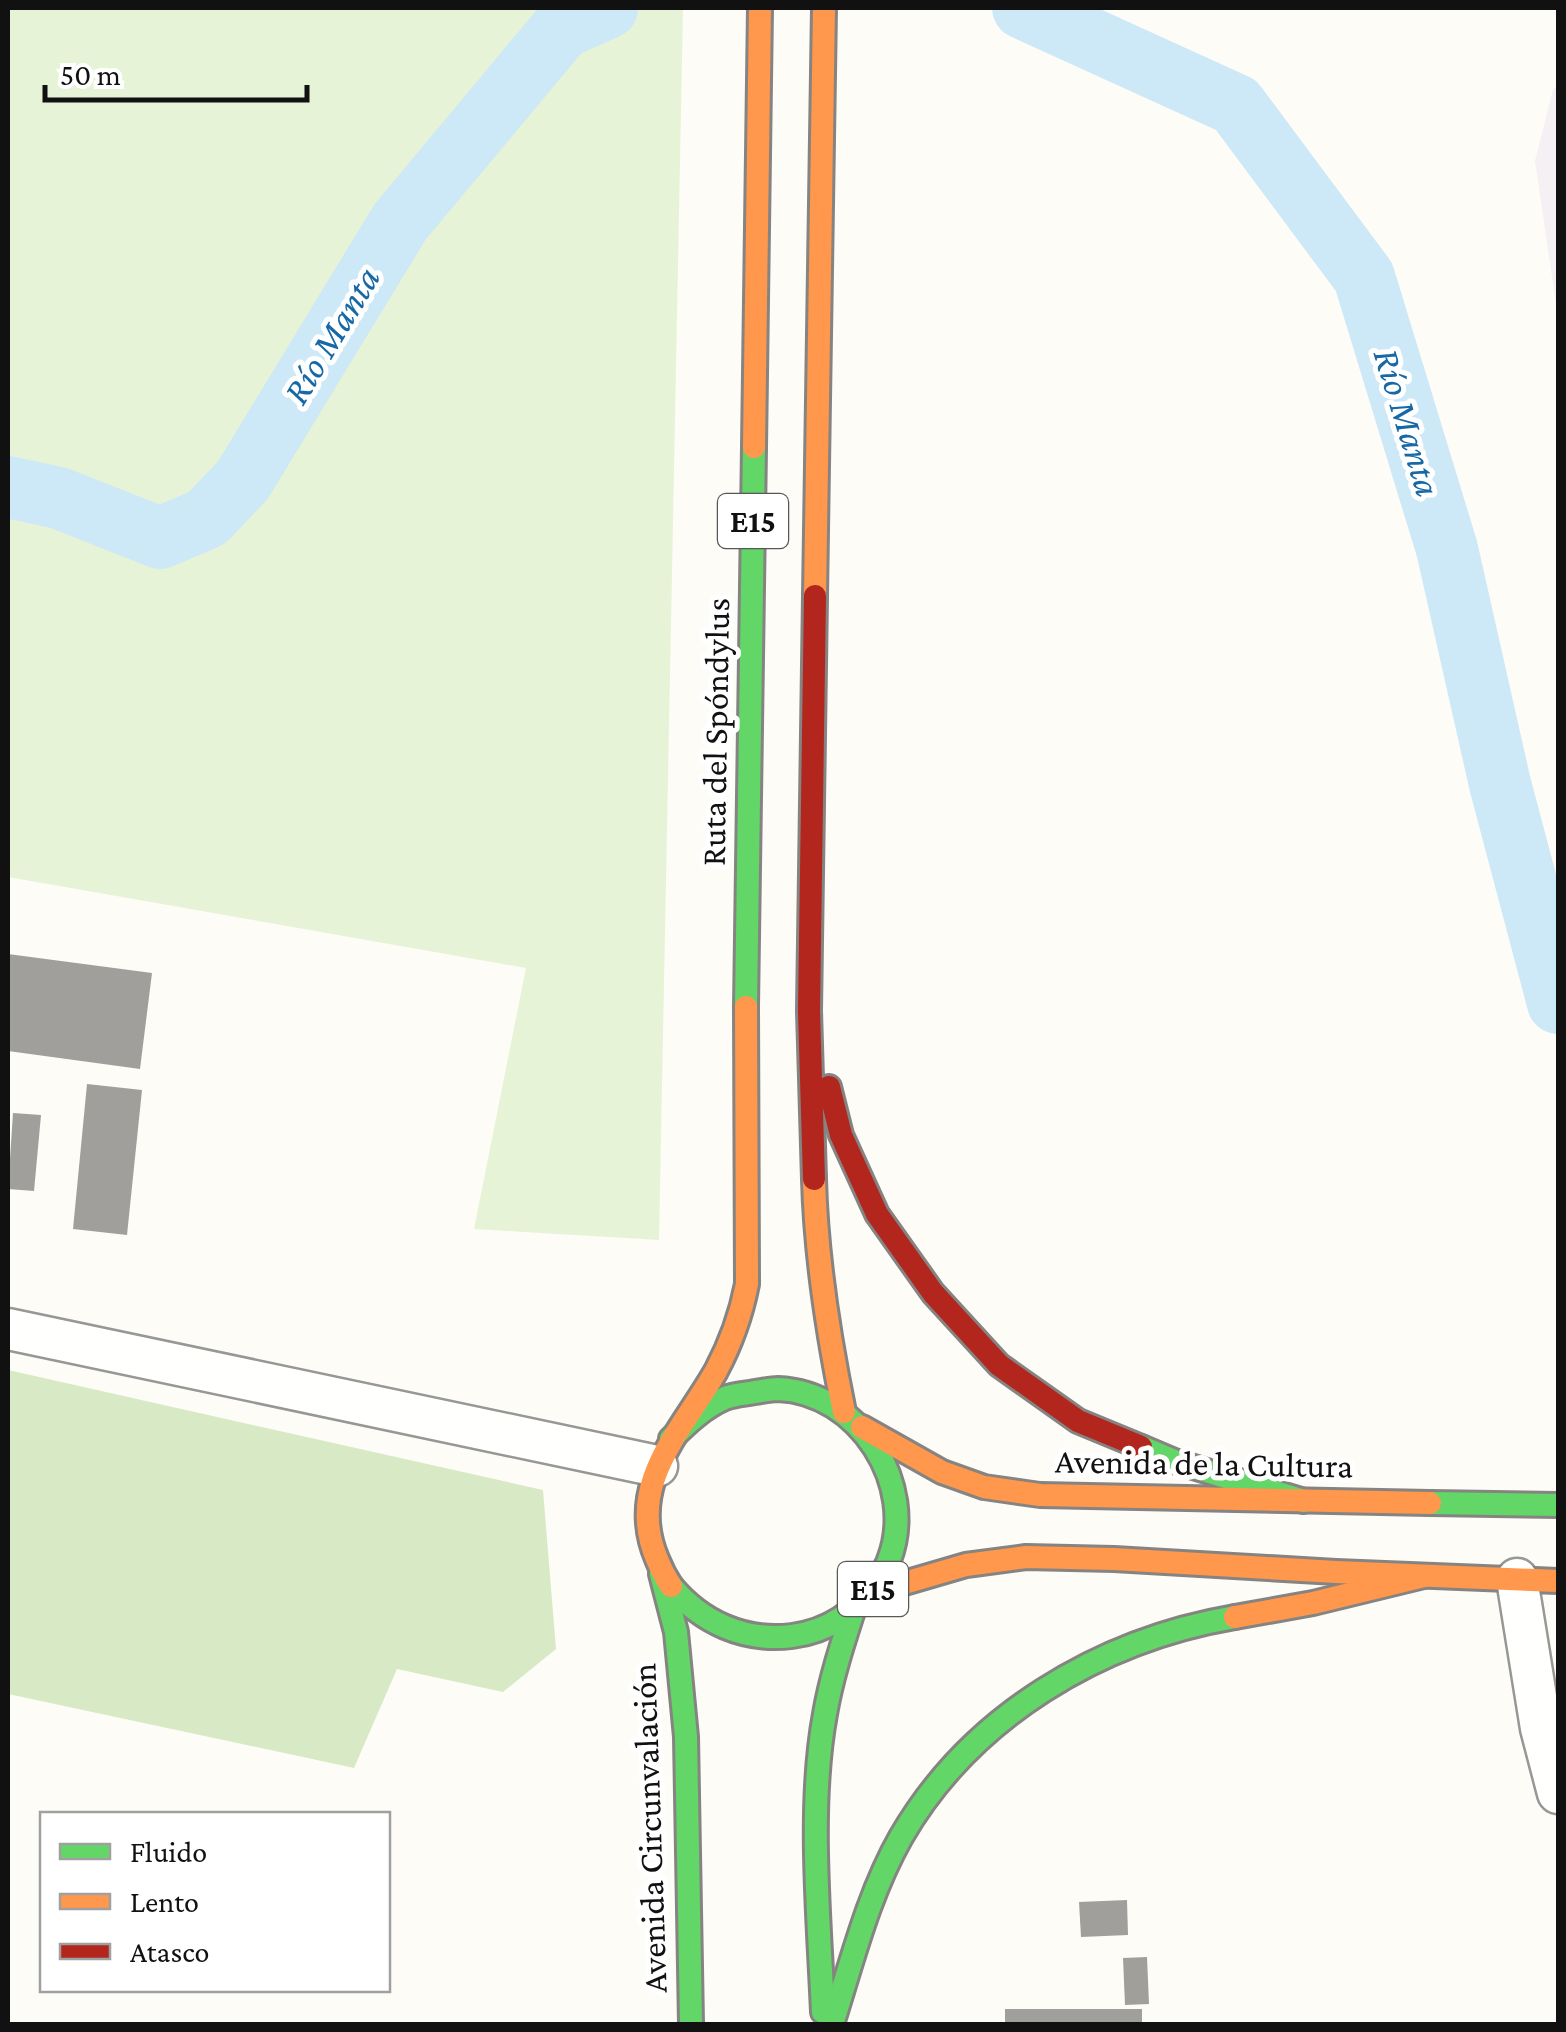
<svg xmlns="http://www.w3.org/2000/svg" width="1566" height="2032" viewBox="0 0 1566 2032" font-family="'Crimson Pro',serif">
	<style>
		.industrial { fill: #f5f0f3 }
		.green { fill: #e7f3d7 }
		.forest { fill: #d8eac5 }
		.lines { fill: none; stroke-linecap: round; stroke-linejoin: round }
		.river { stroke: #cde8f7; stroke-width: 62 }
		.building { fill: #a19f9c }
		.street-casing { stroke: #979795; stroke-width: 45 }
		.fast-casing { stroke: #858482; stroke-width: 28 }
		.slow-casing { stroke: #858482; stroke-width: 28 }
		.jam-casing { stroke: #858482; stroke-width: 28 }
		.street { stroke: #fffffe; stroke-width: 40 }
		.fast { stroke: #63d668; stroke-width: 22 }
		.slow { stroke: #ff974d; stroke-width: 22 }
		.jam { stroke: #b3261e; stroke-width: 22 }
		.labels { text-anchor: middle; stroke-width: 10; stroke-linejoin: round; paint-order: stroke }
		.shield { fill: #fff; stroke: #585858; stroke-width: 2.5 }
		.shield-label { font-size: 32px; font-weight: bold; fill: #111 }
		.street-label { font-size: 35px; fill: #111; stroke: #fff }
		.water-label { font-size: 38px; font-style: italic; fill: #1768a6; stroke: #fff }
	</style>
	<rect width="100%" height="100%" fill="#fdfcf7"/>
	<polygon class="industrial" points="1558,84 1558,317 1535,161 1553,90"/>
	<polygon class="green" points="8,8 683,8 659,1240 474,1229 526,968 8,877"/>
	<polygon class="forest" points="8,1370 543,1490 556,1649 503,1692 397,1669 354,1768 8,1694"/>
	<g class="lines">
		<g class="river">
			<polyline points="1023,8 1236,105 1364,277 1447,549 1500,784 1558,1003"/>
			<polyline points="8,487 59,498 160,538 207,518 243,480 400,222 562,28 607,8"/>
		</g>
	</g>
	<g class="building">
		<polygon points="8,954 152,973 140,1069 8,1051"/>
		<polygon points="87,1084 142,1090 127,1235 73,1229"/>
		<polygon points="13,1113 41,1115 34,1191 8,1189"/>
		<polygon points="1127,1900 1128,1935 1081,1937 1079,1902"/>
		<polygon points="1147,1957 1149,2004 1125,2005 1123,1958"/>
		<rect x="1005" y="2009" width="137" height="15"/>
	</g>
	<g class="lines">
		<g class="street-casing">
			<g id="street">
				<polyline points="8,1329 657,1466"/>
				<polyline points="1517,1579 1541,1728 1558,1793"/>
			</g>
		</g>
		<g class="fast-casing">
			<g id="fast">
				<polyline points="746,1007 754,447"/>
				<path d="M 671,1439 C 687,1423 704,1407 725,1398 C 735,1394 745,1394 755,1392 C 762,1391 771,1389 778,1389 C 859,1392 918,1485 889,1560 C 887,1567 881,1574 877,1580 C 858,1611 829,1631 792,1636 C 744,1642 701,1622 671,1586"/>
				<polyline points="1141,1447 1174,1461 1304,1501"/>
				<polyline points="1430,1503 1558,1505"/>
				<polyline points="661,1574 676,1632 686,1737 691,2024"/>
				<path d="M 823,2012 C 819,1918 808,1806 825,1714 C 831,1679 842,1645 853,1611"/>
				<path d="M 832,2024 C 852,1962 868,1895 901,1837 C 971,1716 1100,1640 1235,1617"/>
			</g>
		</g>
		<g class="slow-casing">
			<g id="slow">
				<polyline points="754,447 760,8"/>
				<polyline points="815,596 824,8"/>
				<path d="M 814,1179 C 816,1258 828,1334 844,1412"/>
				<polyline points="862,1427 942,1472 984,1487 1040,1495 1430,1503"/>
				<path d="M 671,1586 C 665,1577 661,1569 657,1559 C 625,1484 682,1431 716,1371 C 731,1343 741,1315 747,1284 L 746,1007"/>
				<polyline points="870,1593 966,1565 1026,1557 1114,1559 1336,1572 1558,1581"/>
				<polyline points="1235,1617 1313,1603 1424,1576"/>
			</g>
		</g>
		<g class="jam-casing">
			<g id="jam">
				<polyline points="829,1087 841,1135 877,1214 933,1293 999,1365 1078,1421 1141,1447"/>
				<polyline points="814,1179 809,1011 815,596"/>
			</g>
		</g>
		<use href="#street" class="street"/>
		<use href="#fast" class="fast"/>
		<use href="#slow" class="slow"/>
		<use href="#jam" class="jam"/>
	</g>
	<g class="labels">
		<g class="shield">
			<rect x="718" y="494" width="70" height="54" rx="8"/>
			<rect x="838" y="1562" width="70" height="54" rx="8"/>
		</g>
		<g class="shield-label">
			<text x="753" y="532">E15</text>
			<text x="873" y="1600">E15</text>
		</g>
		<g class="street-label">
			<text transform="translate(715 732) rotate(-89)" y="12">Ruta del Spóndylus</text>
			<text transform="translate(1204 1463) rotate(1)" y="12">Avenida de la Cultura</text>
			<text transform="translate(649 1828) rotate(-92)" y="12">Avenida Circunvalación</text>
		</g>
		<g class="water-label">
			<text transform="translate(331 335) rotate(-59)" y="13">Río Manta</text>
			<text transform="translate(1408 422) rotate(73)" y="13">Río Manta</text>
		</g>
	</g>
	<rect width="1566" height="2032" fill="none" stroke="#111111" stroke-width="20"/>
	<rect x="40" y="1812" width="350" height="180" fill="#ffffff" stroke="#a0a0a0" stroke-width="2.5"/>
	<rect x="60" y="1844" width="50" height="15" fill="#63d668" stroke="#a0a0a0" stroke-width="2.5"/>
	<text x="130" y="1862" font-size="30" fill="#111111">Fluido</text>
	<rect x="60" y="1894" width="50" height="15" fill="#ff974d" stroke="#a0a0a0" stroke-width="2.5"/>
	<text x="130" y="1912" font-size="30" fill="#111111">Lento</text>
	<rect x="60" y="1944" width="50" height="15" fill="#b3261e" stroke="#a0a0a0" stroke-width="2.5"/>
	<text x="130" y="1962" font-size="30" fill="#111111">Atasco</text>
	<path d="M45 85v15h262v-15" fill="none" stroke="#111111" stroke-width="5"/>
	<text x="60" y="85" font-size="30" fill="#111111" stroke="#ffffff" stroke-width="8" paint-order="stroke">50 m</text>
</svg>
